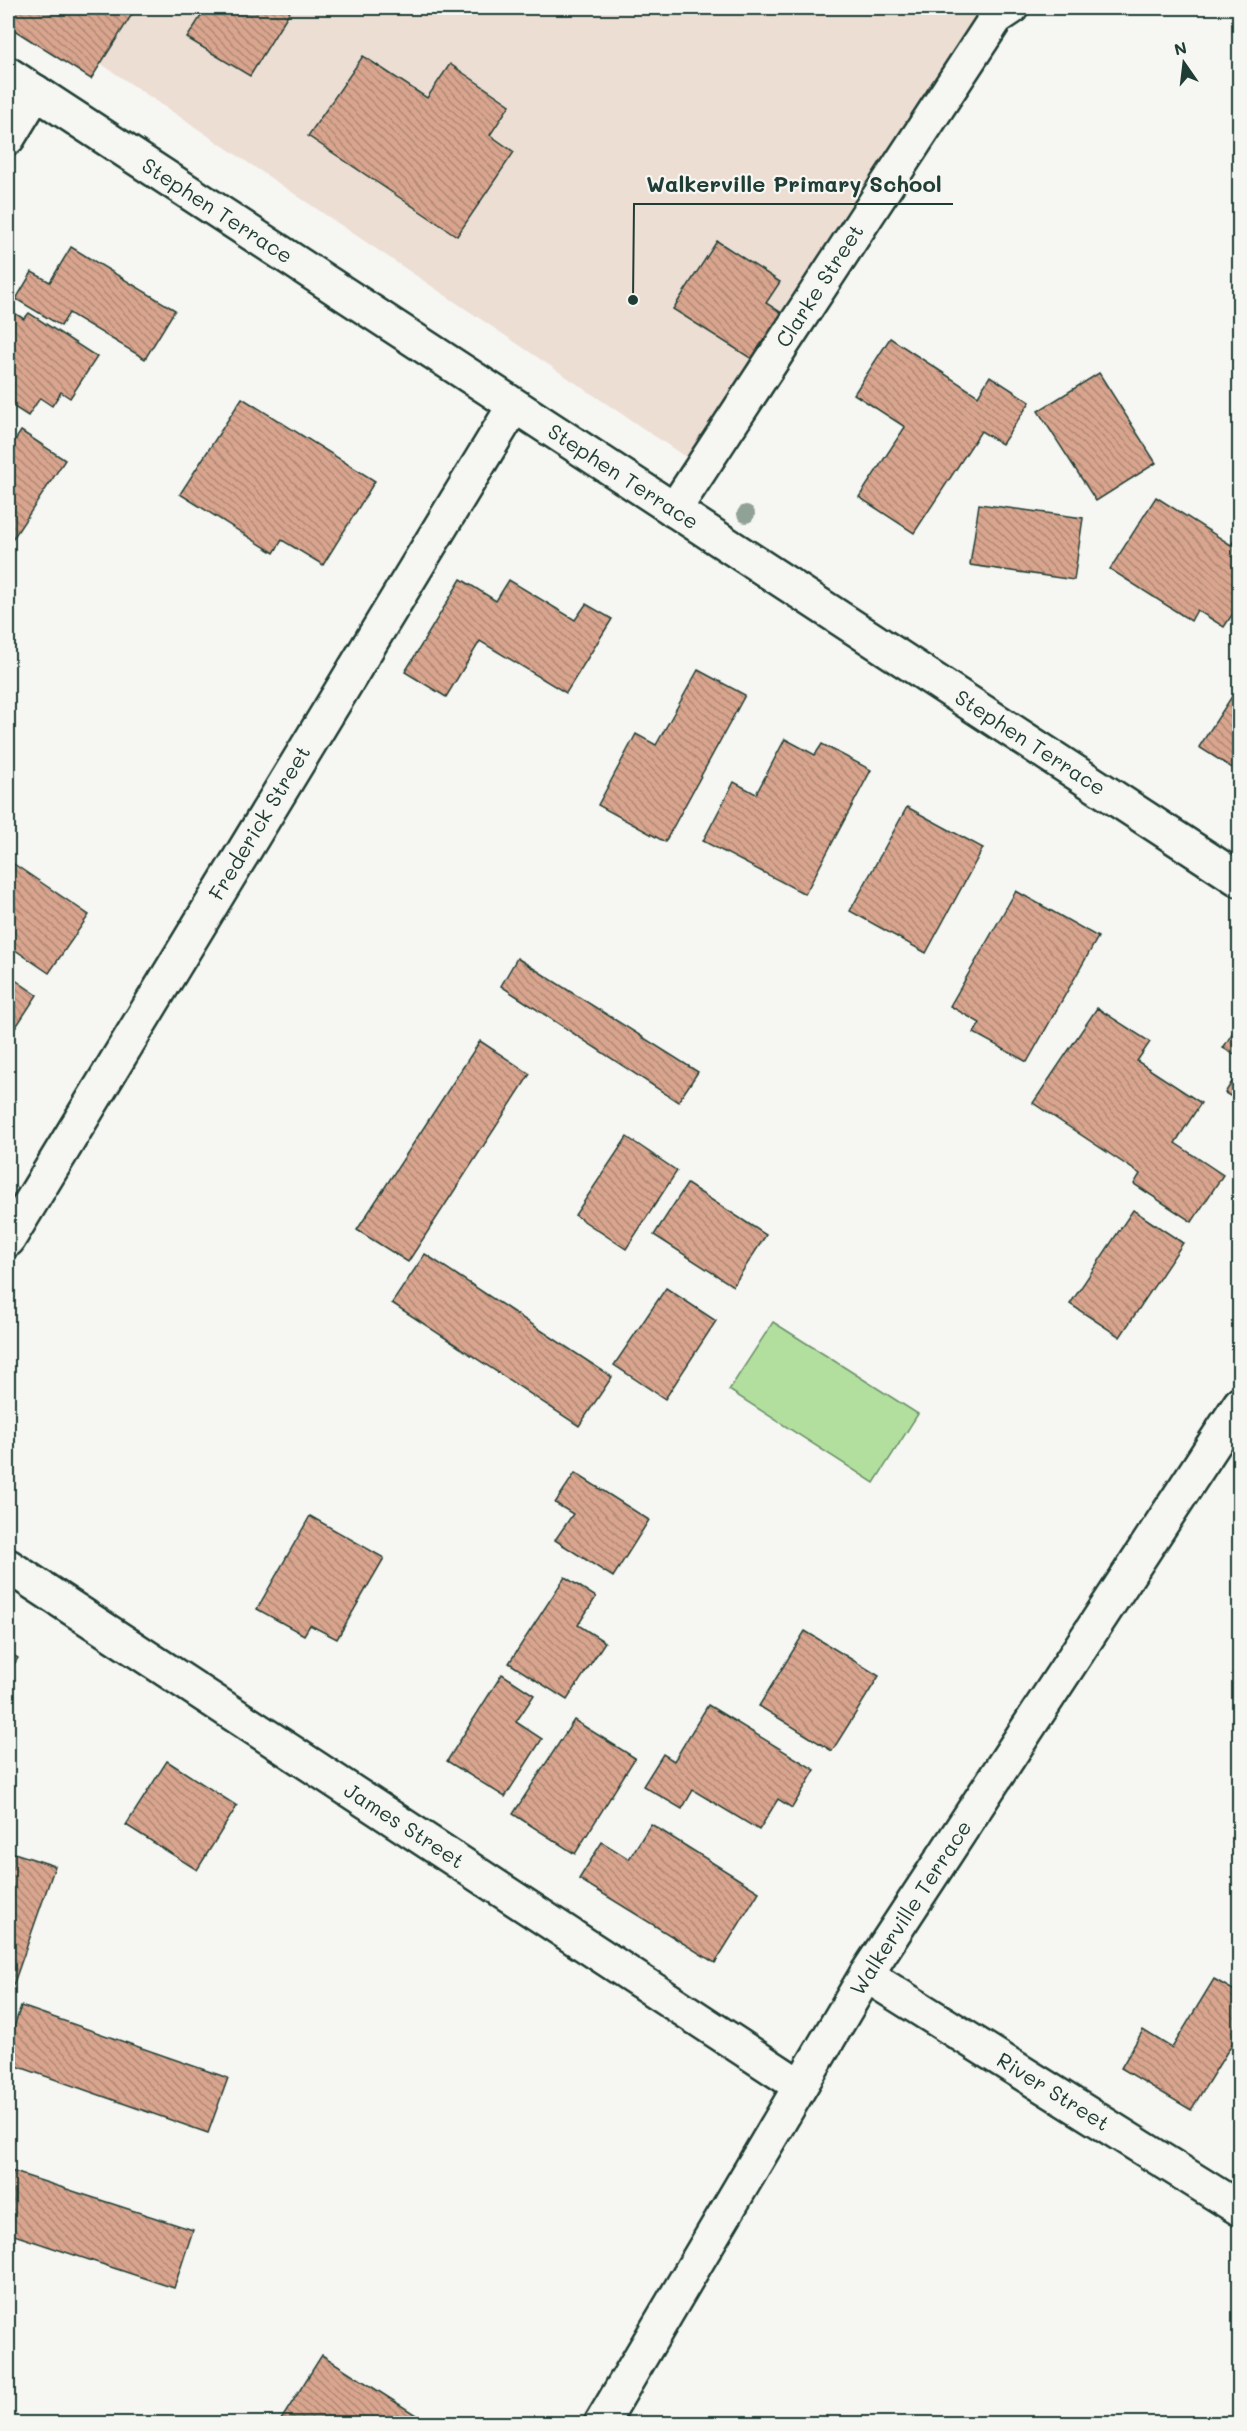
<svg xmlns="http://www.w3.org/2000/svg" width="1247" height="2431" viewBox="0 0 1247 2431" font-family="Mali,sans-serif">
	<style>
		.built { fill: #edded4 }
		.grass { fill: #b2df9e; stroke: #688e69; stroke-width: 1.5 }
		.building { fill: url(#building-back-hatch); stroke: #1f3d34; stroke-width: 1.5 }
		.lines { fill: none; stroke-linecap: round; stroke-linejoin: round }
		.street-casing { stroke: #1f3d34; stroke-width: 38 }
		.secondary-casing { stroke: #1f3d34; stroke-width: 38 }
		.street { stroke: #f6f6f2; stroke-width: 33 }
		.secondary { stroke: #f6f6f2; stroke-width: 33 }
		.tree { fill: #90a295 }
		.labels { text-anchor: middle; stroke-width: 4.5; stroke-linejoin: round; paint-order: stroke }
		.street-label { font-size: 21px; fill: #1f3d34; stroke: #f6f6f2 }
		.leader { fill: none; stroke: #1f3d34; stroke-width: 2 }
		.callout-dot { fill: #1f3d34; stroke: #f6f6f2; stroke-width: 2 }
		.callout-label { font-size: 22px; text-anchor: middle; font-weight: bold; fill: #1f3d34; stroke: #f6f6f2; stroke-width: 4.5; stroke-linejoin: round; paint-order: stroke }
	</style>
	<defs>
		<pattern id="building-back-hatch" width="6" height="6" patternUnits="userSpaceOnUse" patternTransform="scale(1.5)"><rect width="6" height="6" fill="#d9a58e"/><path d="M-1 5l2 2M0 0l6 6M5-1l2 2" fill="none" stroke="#af8875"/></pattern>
	</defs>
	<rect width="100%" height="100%" fill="#f6f6f2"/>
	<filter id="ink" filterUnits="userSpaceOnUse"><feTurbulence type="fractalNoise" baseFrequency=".0167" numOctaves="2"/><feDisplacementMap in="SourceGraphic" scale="12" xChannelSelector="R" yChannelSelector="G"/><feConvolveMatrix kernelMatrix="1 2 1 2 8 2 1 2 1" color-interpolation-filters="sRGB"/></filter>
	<g filter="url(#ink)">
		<polygon class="built" points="18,8 1022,8 696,464"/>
		<polygon class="grass" points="773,1322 918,1414 874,1483 729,1390"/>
		<g class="building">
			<polygon points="8,8 136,8 91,79 8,26"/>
			<polygon points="206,8 292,8 250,76 187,38"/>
			<polygon points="363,56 427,98 450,64 510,105 490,135 514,152 457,236 308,136"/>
			<polygon points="717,241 780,282 766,303 785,315 755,361 673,309"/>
			<polygon points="71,247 175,310 145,359 69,313 61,326 16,299 32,272 50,282"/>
			<polygon points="8,309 24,319 29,313 97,357 70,398 61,392 52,406 40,398 28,416 8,403"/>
			<polygon points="890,338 978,396 990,376 1030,402 1002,444 981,431 914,533 859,497 905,427 854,394"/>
			<polygon points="1099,373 1156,463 1096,501 1038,411"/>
			<polygon points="242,398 375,481 323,565 282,540 274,553 180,494"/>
			<polygon points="21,431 65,460 8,546 8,451"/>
			<polygon points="1156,497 1231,545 1240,532 1240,603 1224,627 1197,610 1191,621 1110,569"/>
			<polygon points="979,504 1083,518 1074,580 970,565"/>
			<polygon points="461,579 496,601 509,580 575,620 586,604 612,619 566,693 480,641 446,697 405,672"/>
			<polygon points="698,670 745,695 665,842 598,805 636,734 656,745"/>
			<polygon points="1240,684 1240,773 1199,747"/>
			<polygon points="785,739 815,755 822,744 871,770 805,894 703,841 734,782 756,794"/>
			<polygon points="907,807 983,848 926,953 850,911"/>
			<polygon points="8,860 89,915 49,973 8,945"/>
			<polygon points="1016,891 1098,937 1027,1062 974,1033 980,1023 950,1006"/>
			<polygon points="517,958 698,1072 678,1102 501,986"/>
			<polygon points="8,975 37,995 8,1039"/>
			<polygon points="1097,1008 1150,1042 1137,1061 1201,1103 1175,1143 1223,1175 1192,1222 1134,1184 1140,1174 1033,1103"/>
			<polygon points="1240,1021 1240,1058 1223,1048"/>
			<polygon points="480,1041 530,1074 408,1262 357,1230"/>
			<polygon points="1240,1069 1240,1102 1225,1093"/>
			<polygon points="627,1137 677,1171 626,1249 575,1215"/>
			<polygon points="687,1184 766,1235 733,1286 654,1235"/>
			<polygon points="1133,1210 1183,1243 1120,1337 1070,1304"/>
			<polygon points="425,1254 612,1377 579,1426 392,1303"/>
			<polygon points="666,1288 716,1321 665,1399 614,1365"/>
			<polygon points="575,1473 649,1520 613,1577 555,1540 573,1514 555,1503"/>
			<polygon points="310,1516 384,1558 337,1639 310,1625 304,1635 257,1609"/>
			<polygon points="565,1577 596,1597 578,1625 605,1642 567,1700 509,1663"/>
			<polygon points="805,1631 879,1676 832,1751 759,1706"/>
			<polygon points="8,1652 18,1658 8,1674"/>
			<polygon points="502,1674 534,1695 516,1722 542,1739 505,1797 447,1761"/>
			<polygon points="708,1705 815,1770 792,1808 778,1799 759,1830 693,1790 682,1809 643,1786 663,1754 674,1761"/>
			<polygon points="574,1720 635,1758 575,1854 513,1814"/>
			<polygon points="167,1761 237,1806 197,1870 126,1825"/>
			<polygon points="651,1824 759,1892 715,1963 579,1879 602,1842 629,1859"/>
			<polygon points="8,1851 55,1866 8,2000"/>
			<polygon points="1214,1979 1240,1994 1240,2031 1191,2110 1121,2068 1143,2030 1172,2048"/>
			<polygon points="21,2006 228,2078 208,2133 8,2063 8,2045"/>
			<polygon points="8,2170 193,2230 174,2288 8,2233"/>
			<polygon points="322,2355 430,2424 279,2423"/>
		</g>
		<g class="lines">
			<g class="street-casing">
				<g id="street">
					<polyline points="8,138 36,92"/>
					<polyline points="674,510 996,18 1011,8"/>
					<polyline points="8,1240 514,406"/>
					<polyline points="8,1566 800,2086"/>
					<polyline points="866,1975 1240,2209"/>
				</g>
			</g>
			<g class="secondary-casing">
				<g id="secondary">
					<polyline points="8,74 1240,880"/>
					<polyline points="601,2424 866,1975 1240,1404"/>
				</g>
			</g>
			<use href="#street" class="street"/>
			<use href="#secondary" class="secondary"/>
		</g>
		<circle class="tree" cx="746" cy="514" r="9"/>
	</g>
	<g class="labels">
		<g class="street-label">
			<text transform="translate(217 211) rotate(33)" y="7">Stephen Terrace</text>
			<text transform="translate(820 286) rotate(-57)" y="7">Clarke Street</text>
			<text transform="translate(623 477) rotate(33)" y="7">Stephen Terrace</text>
			<text transform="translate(1030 743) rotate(33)" y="7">Stephen Terrace</text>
			<text transform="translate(260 823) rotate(-59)" y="7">Frederick Street</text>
			<text transform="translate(404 1826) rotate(33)" y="7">James Street</text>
			<text transform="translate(911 1908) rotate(-57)" y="7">Walkerville Terrace</text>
			<text transform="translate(1053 2092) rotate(32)" y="7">River Street</text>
		</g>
	</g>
	<path class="leader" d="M633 300L634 204H953"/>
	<circle class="callout-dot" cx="633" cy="300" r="6"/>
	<g class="callout-label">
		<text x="794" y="192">Walkerville Primary School</text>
	</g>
	<rect width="1247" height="2431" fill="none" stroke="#f6f6f2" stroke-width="30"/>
	<rect x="15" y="15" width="1217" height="2401" fill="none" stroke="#1f3d34" stroke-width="2" filter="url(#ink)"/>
	<g transform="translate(1184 63) rotate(346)" stroke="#f6f6f2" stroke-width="4.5" paint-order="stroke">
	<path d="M0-4.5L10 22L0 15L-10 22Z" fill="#1f3d34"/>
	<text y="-9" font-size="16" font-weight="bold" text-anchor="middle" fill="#1f3d34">N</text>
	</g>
</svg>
